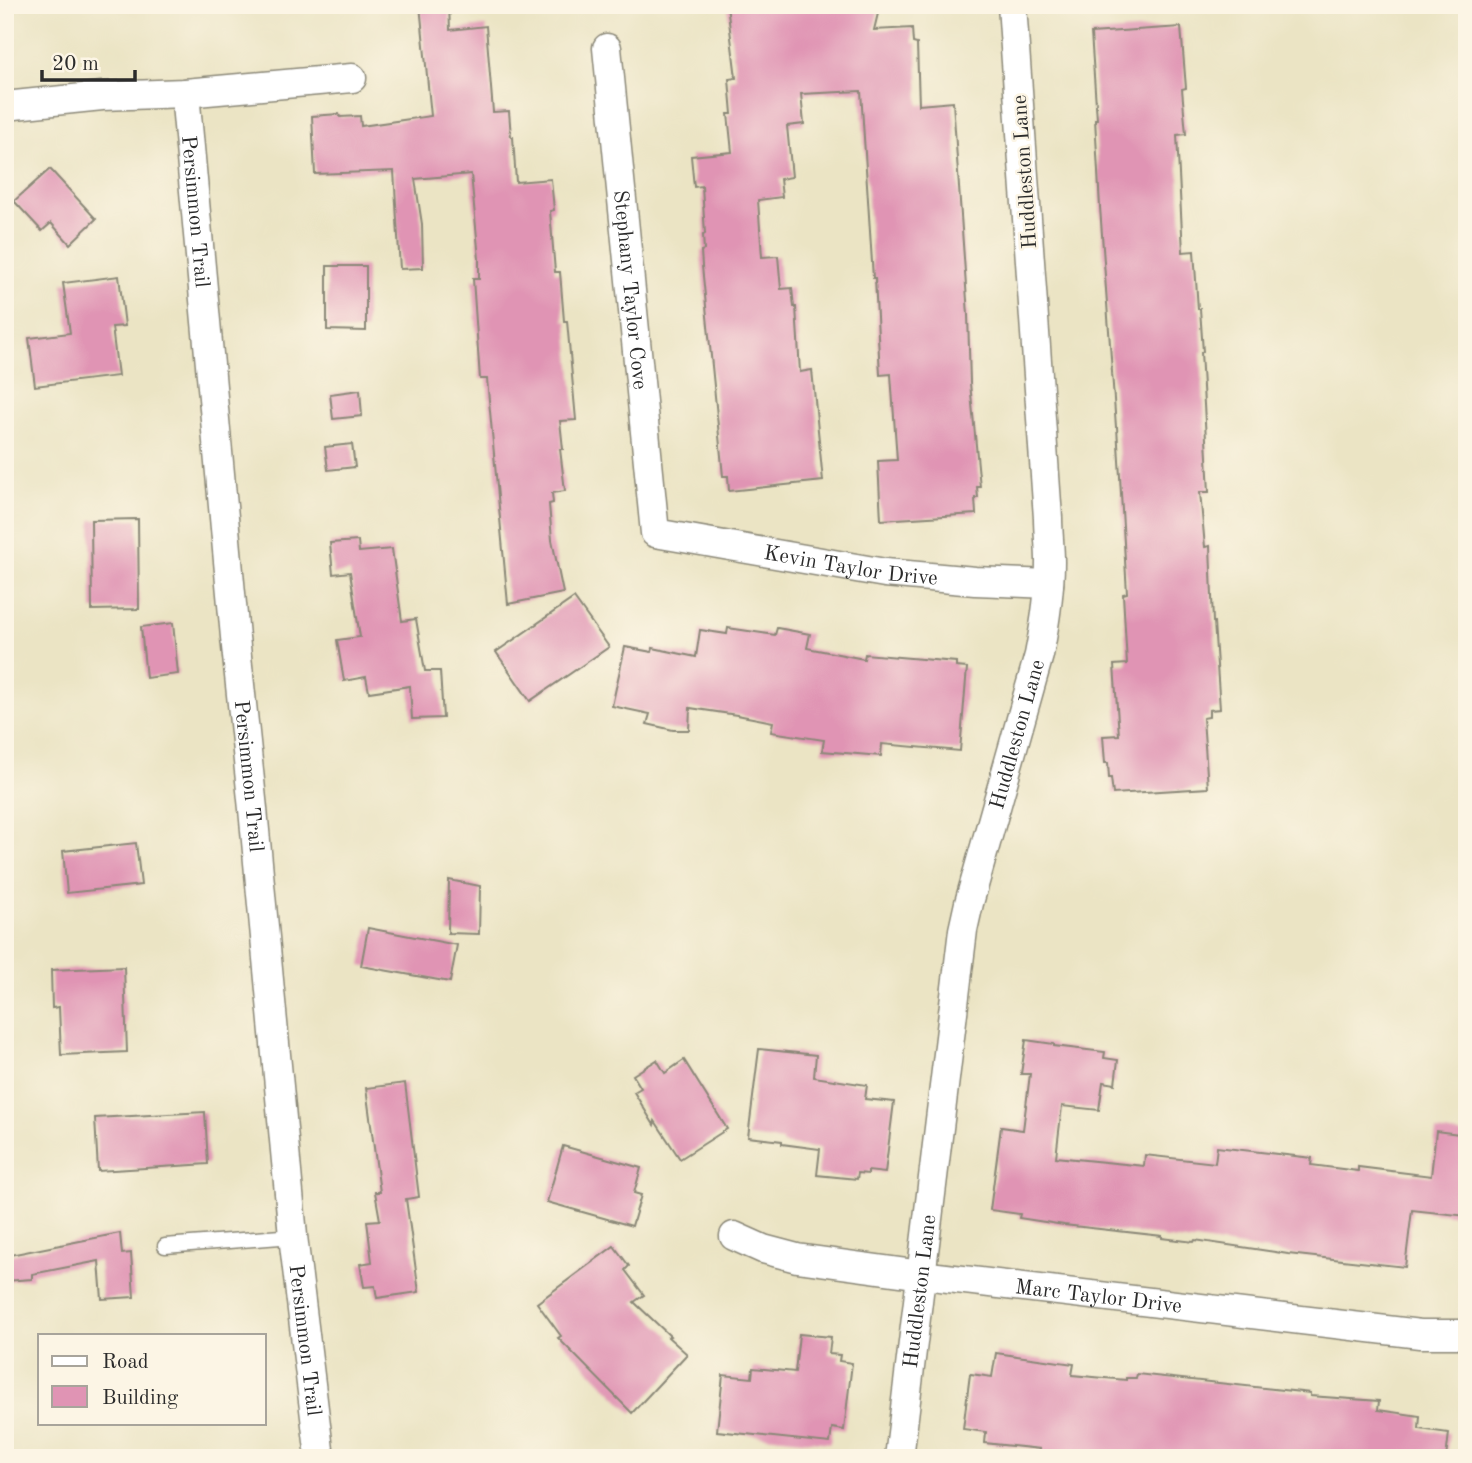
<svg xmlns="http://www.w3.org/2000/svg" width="1472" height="1463" viewBox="0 0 1472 1463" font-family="'Old Standard TT',serif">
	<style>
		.building { fill: #e094b4 }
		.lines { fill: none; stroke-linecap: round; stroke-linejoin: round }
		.service-casing { stroke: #8b8878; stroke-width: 17 }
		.minor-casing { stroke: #8b8878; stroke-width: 31 }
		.service { stroke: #fff; stroke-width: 14 }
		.minor { stroke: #fff; stroke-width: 28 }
		.labels { text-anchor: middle; stroke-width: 5; stroke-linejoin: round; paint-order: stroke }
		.street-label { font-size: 21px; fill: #2b2b2b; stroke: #fcf5e5 }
	</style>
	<rect width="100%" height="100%" fill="#fcf5e5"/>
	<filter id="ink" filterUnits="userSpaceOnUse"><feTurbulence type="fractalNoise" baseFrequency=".0143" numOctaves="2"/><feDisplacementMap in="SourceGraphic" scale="14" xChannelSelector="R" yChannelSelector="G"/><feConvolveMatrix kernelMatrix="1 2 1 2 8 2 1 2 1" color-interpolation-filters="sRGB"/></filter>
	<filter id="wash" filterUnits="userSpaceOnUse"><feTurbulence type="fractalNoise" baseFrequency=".00686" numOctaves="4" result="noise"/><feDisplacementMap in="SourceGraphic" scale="28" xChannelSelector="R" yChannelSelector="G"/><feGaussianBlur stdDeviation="1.57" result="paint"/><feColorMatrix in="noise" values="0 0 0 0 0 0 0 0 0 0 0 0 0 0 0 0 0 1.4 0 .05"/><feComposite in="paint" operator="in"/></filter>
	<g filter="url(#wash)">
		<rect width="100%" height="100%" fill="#ebe4c4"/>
		<g id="blocks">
			<g class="building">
				<polygon points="420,5 449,5 450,30 486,26 493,112 509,111 511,137 513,137 516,182 551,179 554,210 550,211 555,272 560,272 564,321 567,321 576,420 560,421 563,449 560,449 565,491 552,493 553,503 549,504 552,540 563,593 508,604 487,379 480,379 473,279 479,279 479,259 471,174 415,179 422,224 423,268 400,269 394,171 315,174 312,116 339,114 340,117 360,116 361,126 431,116"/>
				<polygon points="727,5 880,5 874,30 912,28 913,43 917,44 919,105 953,102 968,315 970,383 980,487 977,487 978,498 975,498 976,514 881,520 878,461 897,460 891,374 880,375 875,278 873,278 861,91 801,94 804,124 787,126 792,177 780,179 782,197 758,200 762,257 778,256 781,289 792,288 794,307 796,307 800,372 812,370 823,481 729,491 728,476 723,476 702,266 701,251 704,250 703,235 705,234 702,186 694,187 691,156 732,152 728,114 732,114 729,79 736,78"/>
				<polygon points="1181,27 1186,88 1182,89 1186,134 1177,135 1183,252 1194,251 1198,309 1200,309 1203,352 1201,352 1209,492 1200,492 1205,547 1210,546 1213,622 1214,622 1220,709 1209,710 1209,717 1203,718 1208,788 1113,794 1111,778 1109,778 1108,763 1105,763 1103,736 1119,735 1114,665 1127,664 1123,594 1127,593 1117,427 1116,427 1100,207 1095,119 1097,119 1091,33"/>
				<polygon points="50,169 96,219 70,244 51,223 42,231 14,201"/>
				<polygon points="327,266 366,266 366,331 327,330"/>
				<polygon points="119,276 125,326 112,327 118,376 35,386 29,338 70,333 63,283"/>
				<polygon points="360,390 362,416 333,419 330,394"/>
				<polygon points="352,444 355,467 328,470 325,447"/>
				<polygon points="138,519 139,609 92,610 91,520"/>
				<polygon points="358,541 359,552 392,549 402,621 416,619 425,671 440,671 443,718 412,719 410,686 369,692 366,677 344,681 337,640 360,637 350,572 333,574 330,543"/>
				<polygon points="574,598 609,647 530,701 496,652"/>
				<polygon points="173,623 178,674 146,678 141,627"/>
				<polygon points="728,628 775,635 777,628 810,634 807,648 864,659 865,654 956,662 956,667 967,668 960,751 882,744 881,756 822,751 824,740 771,732 773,722 737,715 690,708 689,730 673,730 647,724 650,714 612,706 625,647 652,652 653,648 696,657 700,630 727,634"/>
				<polygon points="136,843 141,885 67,893 63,851"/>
				<polygon points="449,880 480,886 479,934 448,933"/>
				<polygon points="368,928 457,945 450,982 361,966"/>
				<polygon points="124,967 127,1052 61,1055 59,1007 52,1008 51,970"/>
				<polygon points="1026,1040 1054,1044 1054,1046 1105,1052 1104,1058 1118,1060 1115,1084 1103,1082 1099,1110 1062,1106 1056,1157 1144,1166 1145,1155 1215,1163 1217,1147 1312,1158 1311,1165 1358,1171 1358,1167 1431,1176 1436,1131 1467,1135 1467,1216 1412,1210 1405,1267 1288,1254 1195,1240 1194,1242 1162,1238 1162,1236 1064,1225 1019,1218 1020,1214 990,1210 1001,1127 1023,1130 1030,1074 1021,1074"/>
				<polygon points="759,1049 816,1055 814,1077 867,1085 865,1099 894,1102 885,1173 868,1171 868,1174 858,1173 857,1179 817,1175 820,1149 782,1144 782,1141 748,1137"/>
				<polygon points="657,1060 665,1073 684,1060 727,1129 680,1159 655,1121 654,1125 634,1092 641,1088 633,1075"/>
				<polygon points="405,1083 419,1197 406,1199 419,1292 377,1298 375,1286 364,1287 360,1264 372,1262 367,1221 380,1220 375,1192 380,1192 366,1088"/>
				<polygon points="205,1112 208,1164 98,1171 95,1118"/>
				<polygon points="563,1146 641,1168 634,1193 641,1195 632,1226 547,1202"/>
				<polygon points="120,1233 122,1254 131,1253 134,1297 102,1299 99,1261 32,1274 32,1279 5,1281 5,1256"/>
				<polygon points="614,1246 629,1266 625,1270 644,1295 634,1302 670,1336 668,1337 687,1354 632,1413 558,1338 561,1336 537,1303"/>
				<polygon points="799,1334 831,1337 829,1354 840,1355 839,1361 852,1363 844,1430 832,1428 830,1443 717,1431 723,1375 752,1378 753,1368 795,1372"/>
				<polygon points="996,1353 1074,1364 1072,1375 1126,1380 1126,1378 1136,1378 1137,1374 1310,1393 1310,1396 1379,1401 1378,1410 1420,1416 1419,1429 1449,1433 1446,1458 1073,1458 1039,1454 1040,1449 985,1443 986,1432 963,1429 970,1374 992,1377"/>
			</g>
		</g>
	</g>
	<g filter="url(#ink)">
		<use href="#blocks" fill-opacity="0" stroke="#8b8878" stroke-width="2"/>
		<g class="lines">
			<g class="service-casing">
				<polyline id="service" points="165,1246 293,1236"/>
			</g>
			<g class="minor-casing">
				<g id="minor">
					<path id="s1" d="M 607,48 L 655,533 L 885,573 L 975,581 L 1049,584"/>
					<path id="s2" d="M 185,93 L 235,637 L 253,809 L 293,1236 L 320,1458"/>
					<polyline points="5,106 102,96 185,93 352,78"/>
					<path id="s3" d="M 734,1236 L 763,1249 L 797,1258 L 922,1275 L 1420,1334 L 1467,1334"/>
					<path id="s4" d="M 899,1458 L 963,930 L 969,903 L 1039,655 C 1045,624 1050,593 1050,562 C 1050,547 1048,532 1048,518 L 1012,5"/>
				</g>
			</g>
			<use href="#service" class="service"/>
			<use href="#minor" class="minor"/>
		</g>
	</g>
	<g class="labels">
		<g class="street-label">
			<text transform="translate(1024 172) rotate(-94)" y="7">Huddleston Lane</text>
			<text dy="7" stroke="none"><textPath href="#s2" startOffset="119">Persimmon Trail</textPath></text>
			<text dy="7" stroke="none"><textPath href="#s1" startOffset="243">Stephany Taylor Cove</textPath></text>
			<text dy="7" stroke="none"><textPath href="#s1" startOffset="686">Kevin Taylor Drive</textPath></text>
			<text dy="7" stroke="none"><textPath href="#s4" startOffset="735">Huddleston Lane</textPath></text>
			<text dy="7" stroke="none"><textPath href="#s2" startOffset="686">Persimmon Trail</textPath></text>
			<text dy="7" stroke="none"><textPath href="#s4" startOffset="168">Huddleston Lane</textPath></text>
			<text dy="7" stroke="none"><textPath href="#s3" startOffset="371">Marc Taylor Drive</textPath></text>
			<text dy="7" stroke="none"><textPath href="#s2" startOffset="1253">Persimmon Trail</textPath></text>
		</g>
	</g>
	<rect width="1472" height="1463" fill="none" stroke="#fcf5e5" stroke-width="28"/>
	<rect x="38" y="1334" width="228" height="91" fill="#fcf5e5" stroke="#a8a49b" stroke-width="2"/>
	<rect x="52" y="1356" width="35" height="10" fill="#ffffff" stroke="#a8a49b" stroke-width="2"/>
	<text x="102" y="1368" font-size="21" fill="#2b2b2b">Road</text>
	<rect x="52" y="1386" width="35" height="21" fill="#e094b4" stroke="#a8a49b" stroke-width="2"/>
	<text x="102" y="1404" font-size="21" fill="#2b2b2b">Building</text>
	<path d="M42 70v10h93v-10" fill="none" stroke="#2b2b2b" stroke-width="3.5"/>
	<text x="52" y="70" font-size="21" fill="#2b2b2b" stroke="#fcf5e5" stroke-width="5" paint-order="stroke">20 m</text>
</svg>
